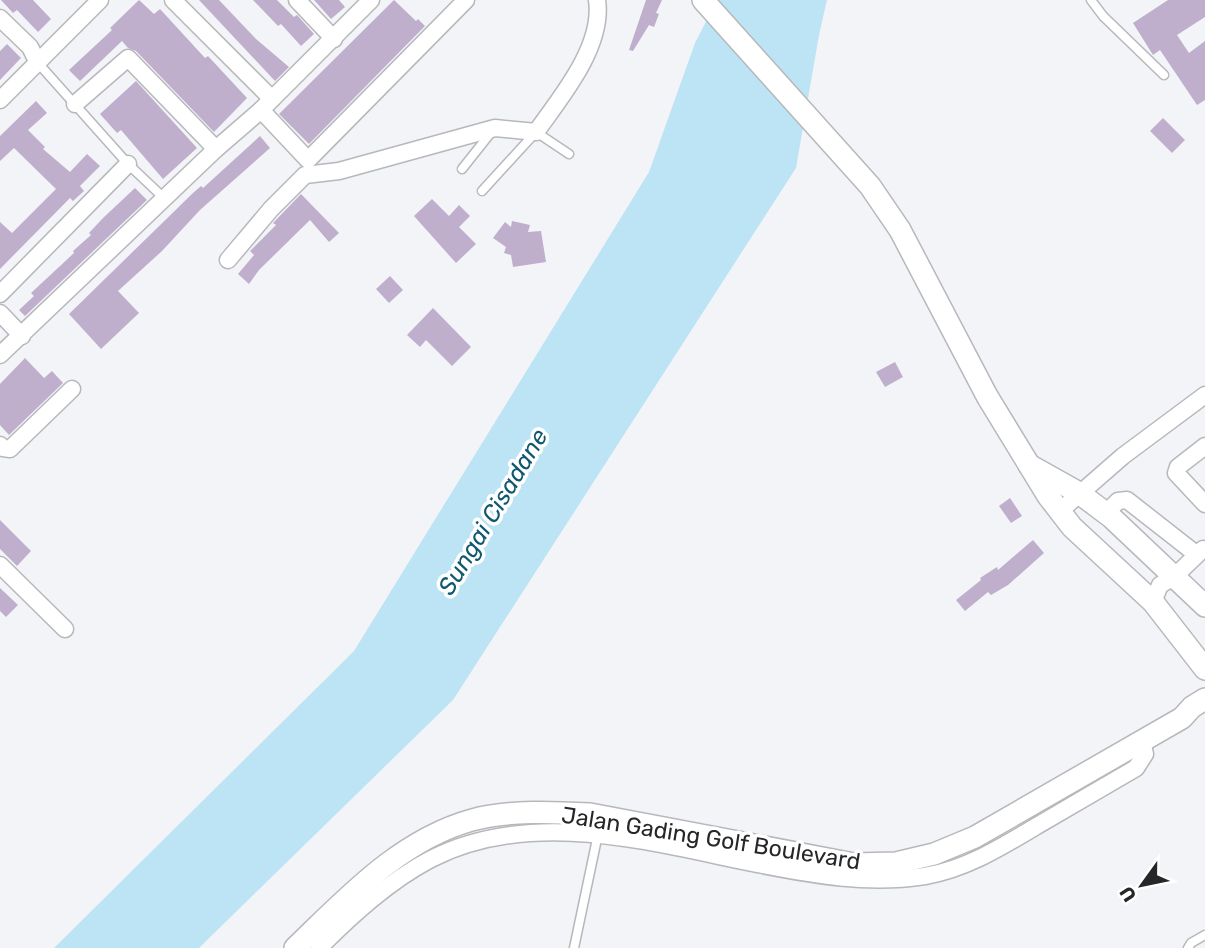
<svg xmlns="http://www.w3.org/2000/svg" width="1205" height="948" viewBox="0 0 1205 948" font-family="Rubik,sans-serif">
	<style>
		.water { fill: #bde4f4 }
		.building { fill: #bfafcd }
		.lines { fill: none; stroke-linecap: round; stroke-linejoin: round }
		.service-casing { stroke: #b7b8bc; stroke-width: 11 }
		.minor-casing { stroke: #b7b8bc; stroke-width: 19 }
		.secondary-casing { stroke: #b7b8bc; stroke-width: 24 }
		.service { stroke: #fff; stroke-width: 8 }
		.minor { stroke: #fff; stroke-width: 16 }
		.secondary { stroke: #fff; stroke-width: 21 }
		.labels { text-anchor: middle; stroke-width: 7; stroke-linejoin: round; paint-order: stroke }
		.street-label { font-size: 23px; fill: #262728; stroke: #fff }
		.water-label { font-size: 24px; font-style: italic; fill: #0e596f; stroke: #fff }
	</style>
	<rect width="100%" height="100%" fill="#f3f4f8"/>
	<polygon class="water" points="717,0 827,0 819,35 796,168 453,700 199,948 54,948 354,651 649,172 695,43"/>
	<g class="building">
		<polygon points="1,0 33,0 51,19 38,32 17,10 13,13"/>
		<polygon points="139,0 154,14 160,9 205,58 208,56 247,98 214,132 136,51 128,48 122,41 80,81 69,70 112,30 110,28"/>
		<polygon points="199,0 219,0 256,39 289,67 275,81"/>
		<polygon points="253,0 277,0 294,17 297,15 314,34 301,46 281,24 278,26"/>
		<polygon points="314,0 339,0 345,7 331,19"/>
		<polygon points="394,0 416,21 418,19 425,26 309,144 279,114"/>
		<polygon points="646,0 662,0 656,13 659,14 654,27 649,25 633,51 629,50"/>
		<polygon points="1168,0 1205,0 1205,17 1177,35 1189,53 1205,41 1205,100 1197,105 1160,50 1153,55 1133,23"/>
		<polygon points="7,44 21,58 0,80 0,51"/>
		<polygon points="136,81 197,148 163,179 121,130 117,133 100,114"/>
		<polygon points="36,101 47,113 28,130 45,147 43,149 70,172 87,154 100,166 80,186 84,191 73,201 70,198 0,269 0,222 12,233 56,189 14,148 0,161 0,136"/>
		<polygon points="1163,118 1185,140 1172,153 1150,131"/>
		<polygon points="260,136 270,148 200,210 162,251 118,291 139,313 101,349 69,314 193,193 201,186 203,188"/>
		<polygon points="135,188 147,200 25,316 19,310 34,296 31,293 74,253 73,251 91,235 89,233 103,218"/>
		<polygon points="301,194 339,233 329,242 310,220 259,270 249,284 238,274 254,255 250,251 276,225 273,223"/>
		<polygon points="432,199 449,216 459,205 470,216 459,227 476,244 456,263 414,216"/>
		<polygon points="512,221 530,225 528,232 541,231 546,262 513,267 511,255 504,253 506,247 493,238 505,222 511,227"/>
		<polygon points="390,276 403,290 389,303 376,289"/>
		<polygon points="433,308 471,347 452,366 426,340 420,347 407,335"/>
		<polygon points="25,358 44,378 52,371 63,383 9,435 0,425 0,384"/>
		<polygon points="895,362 903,377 885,387 876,372"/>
		<polygon points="1010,498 1022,516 1011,523 999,506"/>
		<polygon points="0,520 31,551 17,566 0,549"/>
		<polygon points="1033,540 1044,553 1008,585 991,595 988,592 965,611 956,600 981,580 980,578 997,567 998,570"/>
		<polygon points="0,588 18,605 6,617 0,611"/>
	</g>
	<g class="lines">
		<g class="service-casing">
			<g id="service">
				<polyline points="1091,0 1103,16 1164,75"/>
				<polyline points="38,63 128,164 165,199"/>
				<polyline points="462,169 493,130"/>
				<polyline points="482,191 536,132 569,154"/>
				<polyline points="574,948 598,834"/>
				<polyline points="1188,948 1191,943 1205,935"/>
			</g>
		</g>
		<g class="minor-casing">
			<g id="minor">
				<polyline points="173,0 272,99"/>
				<polyline points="297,0 334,39"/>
				<polyline points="0,18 30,47 38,63"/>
				<polyline points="0,100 100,0"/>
				<polyline points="75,104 128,58 216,149"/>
				<polyline points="261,110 308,160 466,0"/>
				<path d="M 228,260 L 271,209 L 305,175 L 339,171 L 495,128 L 536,132 C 561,97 604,46 597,0"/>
				<polyline points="0,294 128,164"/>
				<polyline points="0,313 22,336"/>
				<polyline points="0,355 216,149 261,110 371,0"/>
				<polyline points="0,445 3,448 10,449 72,389"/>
				<polyline points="1205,446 1178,467 1176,473 1205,504"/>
				<polyline points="1060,511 1123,456 1205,395"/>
				<polyline points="1106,513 1118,501 1127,500 1196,554"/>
				<polyline points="0,565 65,629"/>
				<polyline points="1153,602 1160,585 1174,577 1203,549"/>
				<path d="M 319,948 C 352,915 389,881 431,859 C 533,807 652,843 757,864 C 813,875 868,885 925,876 C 967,869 1005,845 1040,824 C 1072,805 1104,787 1136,768 L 1145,754 L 1142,741"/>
			</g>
		</g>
		<g class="secondary-casing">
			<g id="secondary">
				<polyline points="703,0 870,186 900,230 987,396 1048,496 1072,527 1153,602 1205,669"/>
				<polyline points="1029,465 1079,493 1111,517 1205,606"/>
				<path d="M 295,948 C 347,898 400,840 472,820 C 508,810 554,812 590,814 L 854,864 L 896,863 L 934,854 L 975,837 L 1182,718 L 1192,707 L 1205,699"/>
			</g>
		</g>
		<use href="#service" class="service"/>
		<use href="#minor" class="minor"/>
		<use href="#secondary" class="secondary"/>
	</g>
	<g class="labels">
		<g class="street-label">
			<text transform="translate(711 838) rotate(9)" y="8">Jalan Gading Golf Boulevard</text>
		</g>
		<g class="water-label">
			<text transform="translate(493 512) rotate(-59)" y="8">Sungai Cisadane</text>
		</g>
	</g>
	<g transform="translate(1142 885) rotate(237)" stroke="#ffffff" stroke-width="5" paint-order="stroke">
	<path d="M0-5L12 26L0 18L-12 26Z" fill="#262728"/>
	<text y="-10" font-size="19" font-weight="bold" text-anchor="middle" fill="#262728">U</text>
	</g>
</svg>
